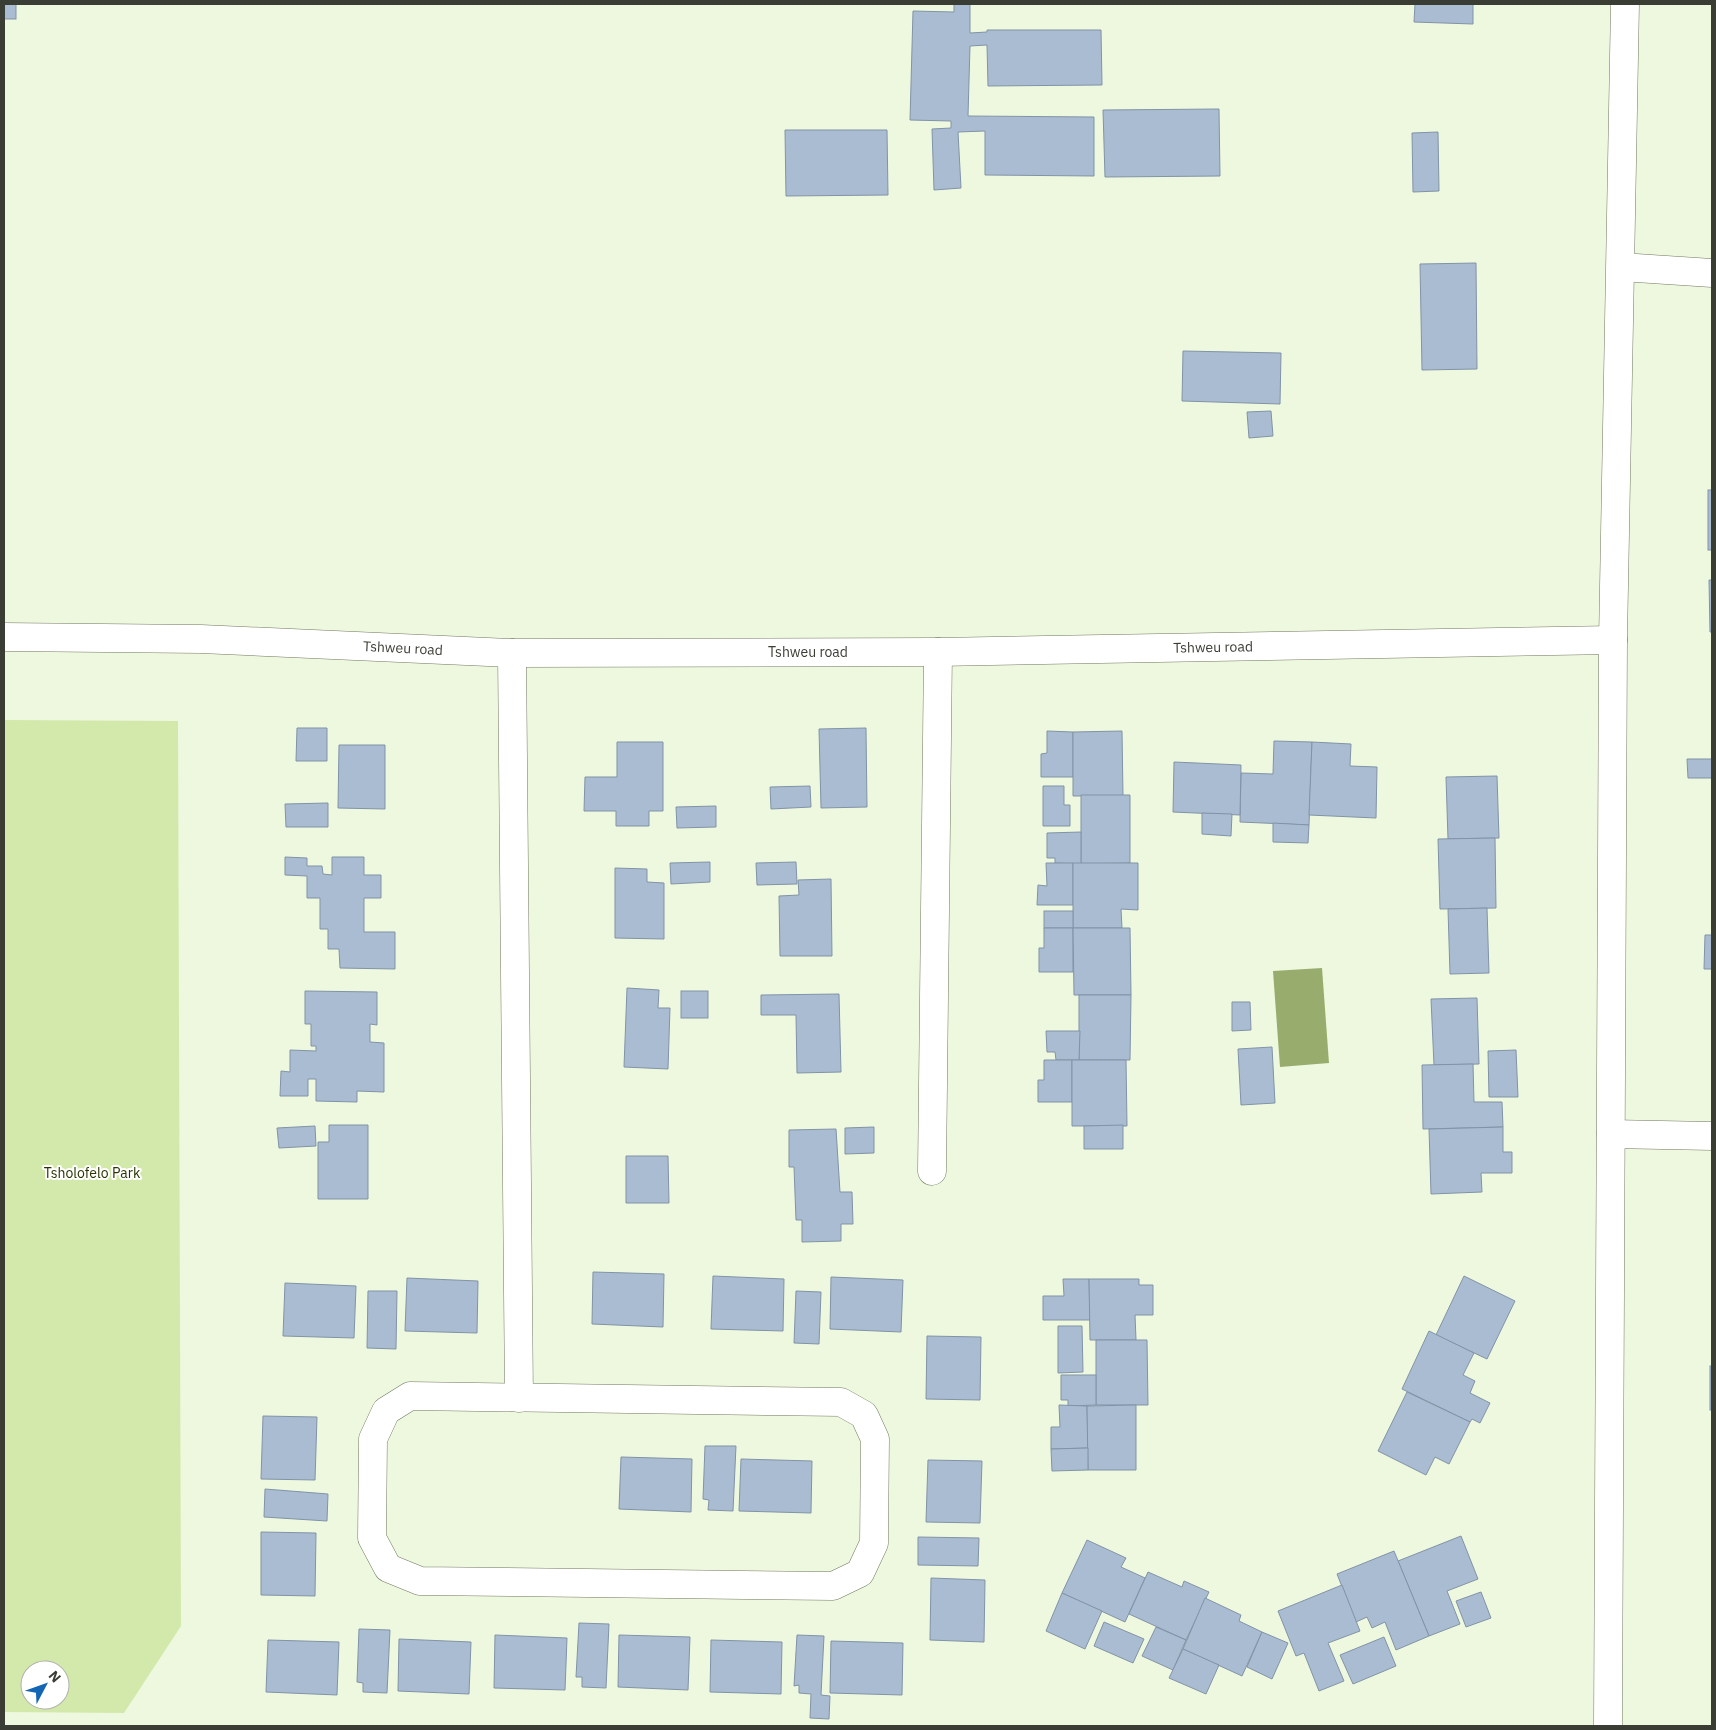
<svg xmlns="http://www.w3.org/2000/svg" width="1716" height="1730" viewBox="0 0 1716 1730" font-family="'IBM Plex Sans',sans-serif">
	<style>
		.green { fill: #d3e9ab; fill-rule: evenodd }
		.water { fill: #98ad6d }
		.building { fill: #aabcd1; stroke: #8193a7 }
		.lines { fill: none; stroke-linecap: round; stroke-linejoin: round }
		.minor-casing { stroke: #717962; stroke-width: 29 }
		.minor { stroke: #fff; stroke-width: 28 }
		.labels { text-anchor: middle; stroke-width: 4; stroke-linejoin: round; paint-order: stroke }
		.street-label { font-size: 14px; fill: #393d33; stroke: #fff }
		.park-label { font-size: 14px; fill: #283503; stroke: #fff }
	</style>
	<rect width="100%" height="100%" fill="#eef8de"/>
	<path class="green" d="M 4,720 L 178,721 L 181,1626 L 124,1713 L 4,1712 ZM 30,1670 L 60,1670 L 60,1700 L 30,1700 Z"/>
	<polygon class="water" points="1322,968 1329,1063 1280,1067 1273,971"/>
	<g class="building">
		<rect x="4" y="4" width="12" height="15"/>
		<polygon points="954,4 970,4 970,33 987,32 987,30 1101,30 1102,85 988,86 987,45 970,46 968,116 1094,117 1094,176 985,175 985,131 958,132 961,188 934,190 932,129 951,128 951,121 910,120 913,11 954,12"/>
		<polygon points="1415,4 1473,4 1473,24 1414,22"/>
		<polygon points="1219,109 1220,176 1105,177 1103,110"/>
		<polygon points="785,130 887,130 888,195 786,196"/>
		<polygon points="1438,132 1439,191 1413,192 1412,133"/>
		<polygon points="1476,263 1477,369 1422,370 1420,264"/>
		<polygon points="1183,351 1281,353 1280,404 1182,401"/>
		<polygon points="1271,411 1273,436 1249,438 1247,412"/>
		<rect x="1708" y="490" width="4" height="60"/>
		<polygon points="1709,580 1712,580 1712,632 1710,632"/>
		<polygon points="297,728 327,728 327,761 296,761"/>
		<polygon points="866,728 867,807 821,808 819,729"/>
		<polygon points="1047,731 1073,732 1073,777 1041,777 1041,754 1047,753"/>
		<polygon points="1122,731 1123,796 1073,796 1073,732"/>
		<polygon points="1274,741 1312,742 1309,825 1240,822 1241,773 1273,774"/>
		<polygon points="617,742 663,742 663,811 649,811 649,826 616,826 616,811 584,811 585,777 617,777"/>
		<polygon points="1312,742 1351,744 1350,766 1377,767 1376,818 1309,815"/>
		<polygon points="339,745 385,745 385,809 338,808"/>
		<polygon points="1687,759 1712,759 1712,778 1688,778"/>
		<polygon points="1174,762 1241,765 1240,815 1173,812"/>
		<polygon points="1497,776 1499,838 1448,839 1446,777"/>
		<polygon points="810,786 811,807 771,809 770,787"/>
		<polygon points="1043,786 1064,786 1064,805 1070,805 1070,826 1043,826"/>
		<polygon points="1081,795 1130,795 1130,863 1081,864"/>
		<polygon points="328,803 328,827 286,827 285,804"/>
		<polygon points="716,806 716,827 677,828 676,807"/>
		<polygon points="1202,813 1232,814 1231,836 1202,834"/>
		<polygon points="1273,823 1309,825 1308,843 1273,842"/>
		<polygon points="1081,832 1081,864 1055,863 1055,858 1047,858 1047,833"/>
		<polygon points="1495,838 1496,908 1440,909 1438,839"/>
		<polygon points="285,857 307,858 307,866 322,866 323,874 332,875 332,857 364,857 364,875 381,875 381,898 364,898 364,932 395,932 395,969 340,968 339,949 328,949 328,929 320,929 320,898 307,898 307,876 285,875"/>
		<polygon points="710,862 710,882 671,884 670,863"/>
		<polygon points="796,862 797,884 757,885 756,863"/>
		<polygon points="1046,863 1073,863 1073,905 1037,905 1038,885 1047,886"/>
		<polygon points="1073,863 1138,863 1138,910 1121,909 1122,928 1073,928"/>
		<polygon points="615,868 647,869 647,882 664,883 664,939 615,938"/>
		<polygon points="831,879 832,956 780,956 779,896 799,895 798,880"/>
		<polygon points="1487,908 1489,973 1450,974 1448,909"/>
		<rect x="1044" y="911" width="29" height="17"/>
		<polygon points="1044,928 1073,928 1073,972 1039,972 1039,948 1044,948"/>
		<polygon points="1073,928 1130,928 1131,995 1074,995"/>
		<polygon points="1705,935 1712,935 1712,969 1704,969"/>
		<polygon points="627,988 659,990 658,1008 670,1008 668,1069 624,1067"/>
		<polygon points="305,991 377,992 377,1025 370,1024 370,1042 384,1043 384,1092 357,1091 357,1102 316,1101 316,1079 308,1079 308,1096 280,1096 281,1071 290,1072 290,1050 316,1051 316,1046 311,1046 311,1024 305,1024"/>
		<rect x="681" y="991" width="27" height="27"/>
		<polygon points="839,994 841,1072 797,1073 796,1015 761,1015 761,995"/>
		<polygon points="1079,995 1131,995 1130,1060 1079,1060"/>
		<polygon points="1477,998 1479,1064 1434,1065 1431,999"/>
		<polygon points="1232,1002 1250,1002 1251,1030 1232,1031"/>
		<polygon points="1046,1031 1080,1031 1079,1060 1056,1060 1055,1052 1047,1052"/>
		<polygon points="1272,1047 1275,1103 1241,1105 1238,1049"/>
		<polygon points="1516,1050 1518,1097 1489,1097 1488,1051"/>
		<polygon points="1044,1060 1072,1060 1072,1102 1038,1102 1038,1080 1044,1080"/>
		<polygon points="1072,1060 1126,1060 1127,1126 1072,1126"/>
		<polygon points="1473,1064 1474,1102 1502,1102 1503,1127 1423,1129 1422,1065"/>
		<polygon points="329,1125 368,1125 368,1199 318,1199 318,1142 329,1142"/>
		<polygon points="1123,1125 1123,1149 1084,1149 1084,1126"/>
		<polygon points="315,1126 316,1146 279,1148 277,1128"/>
		<polygon points="874,1127 874,1153 845,1154 845,1128"/>
		<polygon points="1503,1127 1503,1152 1512,1152 1512,1173 1481,1173 1482,1192 1431,1194 1429,1129"/>
		<polygon points="836,1129 840,1192 852,1192 853,1224 841,1224 841,1241 802,1242 802,1220 796,1220 794,1167 789,1167 789,1130"/>
		<polygon points="626,1156 668,1156 669,1203 626,1203"/>
		<polygon points="593,1272 664,1274 663,1327 592,1324"/>
		<polygon points="713,1276 784,1279 783,1331 711,1329"/>
		<polygon points="1464,1276 1515,1301 1487,1359 1436,1335"/>
		<polygon points="831,1277 903,1280 901,1332 830,1329"/>
		<polygon points="407,1278 478,1281 477,1333 405,1331"/>
		<polygon points="1063,1279 1089,1279 1090,1320 1043,1320 1043,1296 1064,1296"/>
		<polygon points="1089,1279 1139,1279 1139,1285 1153,1285 1153,1315 1135,1315 1136,1340 1090,1340"/>
		<polygon points="285,1283 356,1286 354,1338 283,1336"/>
		<polygon points="368,1291 397,1291 396,1349 367,1348"/>
		<polygon points="796,1291 821,1292 819,1344 794,1343"/>
		<polygon points="1058,1326 1082,1326 1083,1372 1058,1373"/>
		<polygon points="1429,1331 1474,1353 1463,1375 1475,1381 1470,1393 1490,1403 1480,1423 1472,1419 1470,1422 1402,1389"/>
		<polygon points="927,1336 981,1337 980,1400 926,1399"/>
		<polygon points="1096,1340 1147,1340 1148,1405 1096,1405"/>
		<rect x="1710" y="1366" width="2" height="44"/>
		<polygon points="1061,1375 1096,1375 1096,1405 1068,1406 1068,1400 1061,1400"/>
		<polygon points="1407,1392 1470,1422 1449,1464 1435,1457 1426,1475 1378,1451"/>
		<polygon points="1059,1405 1087,1406 1088,1448 1051,1449 1051,1427 1060,1427"/>
		<polygon points="1136,1405 1136,1470 1088,1470 1087,1406"/>
		<polygon points="263,1416 317,1417 315,1480 261,1479"/>
		<polygon points="705,1446 736,1446 733,1511 708,1510 709,1500 703,1499"/>
		<polygon points="1088,1448 1088,1470 1052,1471 1051,1449"/>
		<polygon points="621,1457 692,1459 691,1512 619,1509"/>
		<polygon points="741,1459 812,1461 811,1513 739,1511"/>
		<polygon points="928,1460 982,1461 980,1523 926,1522"/>
		<polygon points="265,1489 328,1494 327,1521 264,1517"/>
		<polygon points="261,1532 316,1533 315,1596 261,1595"/>
		<polygon points="1461,1536 1478,1579 1447,1591 1460,1624 1429,1636 1398,1561"/>
		<polygon points="918,1537 979,1538 978,1566 918,1565"/>
		<polygon points="1087,1540 1126,1558 1121,1567 1145,1578 1125,1622 1062,1593"/>
		<polygon points="1394,1551 1429,1636 1396,1650 1385,1622 1372,1628 1367,1617 1356,1622 1337,1574"/>
		<polygon points="1148,1572 1182,1587 1184,1581 1209,1592 1186,1640 1129,1614"/>
		<polygon points="931,1578 985,1580 984,1642 930,1640"/>
		<polygon points="1342,1585 1360,1631 1328,1643 1344,1681 1319,1691 1304,1653 1296,1656 1278,1611"/>
		<polygon points="1481,1592 1491,1618 1466,1627 1456,1601"/>
		<polygon points="1062,1593 1102,1611 1085,1649 1046,1631"/>
		<polygon points="1205,1598 1241,1615 1239,1621 1262,1632 1242,1676 1183,1649"/>
		<polygon points="1104,1622 1144,1639 1133,1663 1094,1646"/>
		<polygon points="579,1623 609,1624 606,1688 582,1687 582,1677 576,1677"/>
		<polygon points="1156,1627 1186,1640 1173,1670 1142,1656"/>
		<polygon points="359,1629 390,1630 387,1693 363,1692 363,1683 357,1682"/>
		<polygon points="1262,1632 1288,1643 1272,1679 1247,1667"/>
		<polygon points="495,1635 567,1638 565,1690 494,1688"/>
		<polygon points="619,1635 690,1637 688,1690 618,1687"/>
		<polygon points="797,1635 824,1636 821,1695 830,1696 829,1719 810,1718 811,1694 799,1693 799,1685 794,1686"/>
		<polygon points="1384,1637 1396,1666 1353,1684 1340,1655"/>
		<polygon points="399,1639 471,1642 469,1694 398,1691"/>
		<polygon points="268,1640 339,1642 337,1695 266,1692"/>
		<polygon points="711,1640 782,1642 781,1694 710,1692"/>
		<polygon points="831,1641 903,1643 902,1695 830,1693"/>
		<polygon points="1183,1649 1219,1665 1206,1694 1169,1678"/>
	</g>
	<g class="lines">
		<g class="minor-casing">
			<g id="minor">
				<polyline points="1621,267 1712,273"/>
				<polyline points="4,637 201,639 512,653 938,652 1613,640"/>
				<polyline points="512,653 519,1398"/>
				<polyline points="1611,1134 1712,1136"/>
				<polyline points="932,1171 938,652"/>
				<polygon points="410,1396 841,1402 864,1415 875,1439 874,1543 860,1573 833,1586 420,1581 388,1568 372,1538 373,1439 386,1411"/>
				<polyline points="1608,1726 1613,640 1625,4"/>
			</g>
		</g>
		<use href="#minor" class="minor"/>
	</g>
	<g class="labels">
		<g class="street-label">
			<text transform="translate(1213 647) rotate(-1)" y="5">Tshweu road</text>
			<text transform="translate(403 648) rotate(3)" y="5">Tshweu road</text>
			<text x="808" y="657">Tshweu road</text>
		</g>
		<g class="park-label">
			<text x="92" y="1178">Tsholofelo Park</text>
		</g>
	</g>
	<rect width="1716" height="1730" fill="none" stroke="#393d33" stroke-width="10"/>
	<g transform="translate(45 1685) rotate(49)"><circle r="24" fill="#ffffff" stroke="#b0b1ad"/>
	<path d="M0-4L9 19L0 12L-9 19Z" fill="#1266b4"/>
	<text y="-8" font-size="14" font-weight="bold" text-anchor="middle" fill="#393d33">N</text>
	</g>
</svg>
